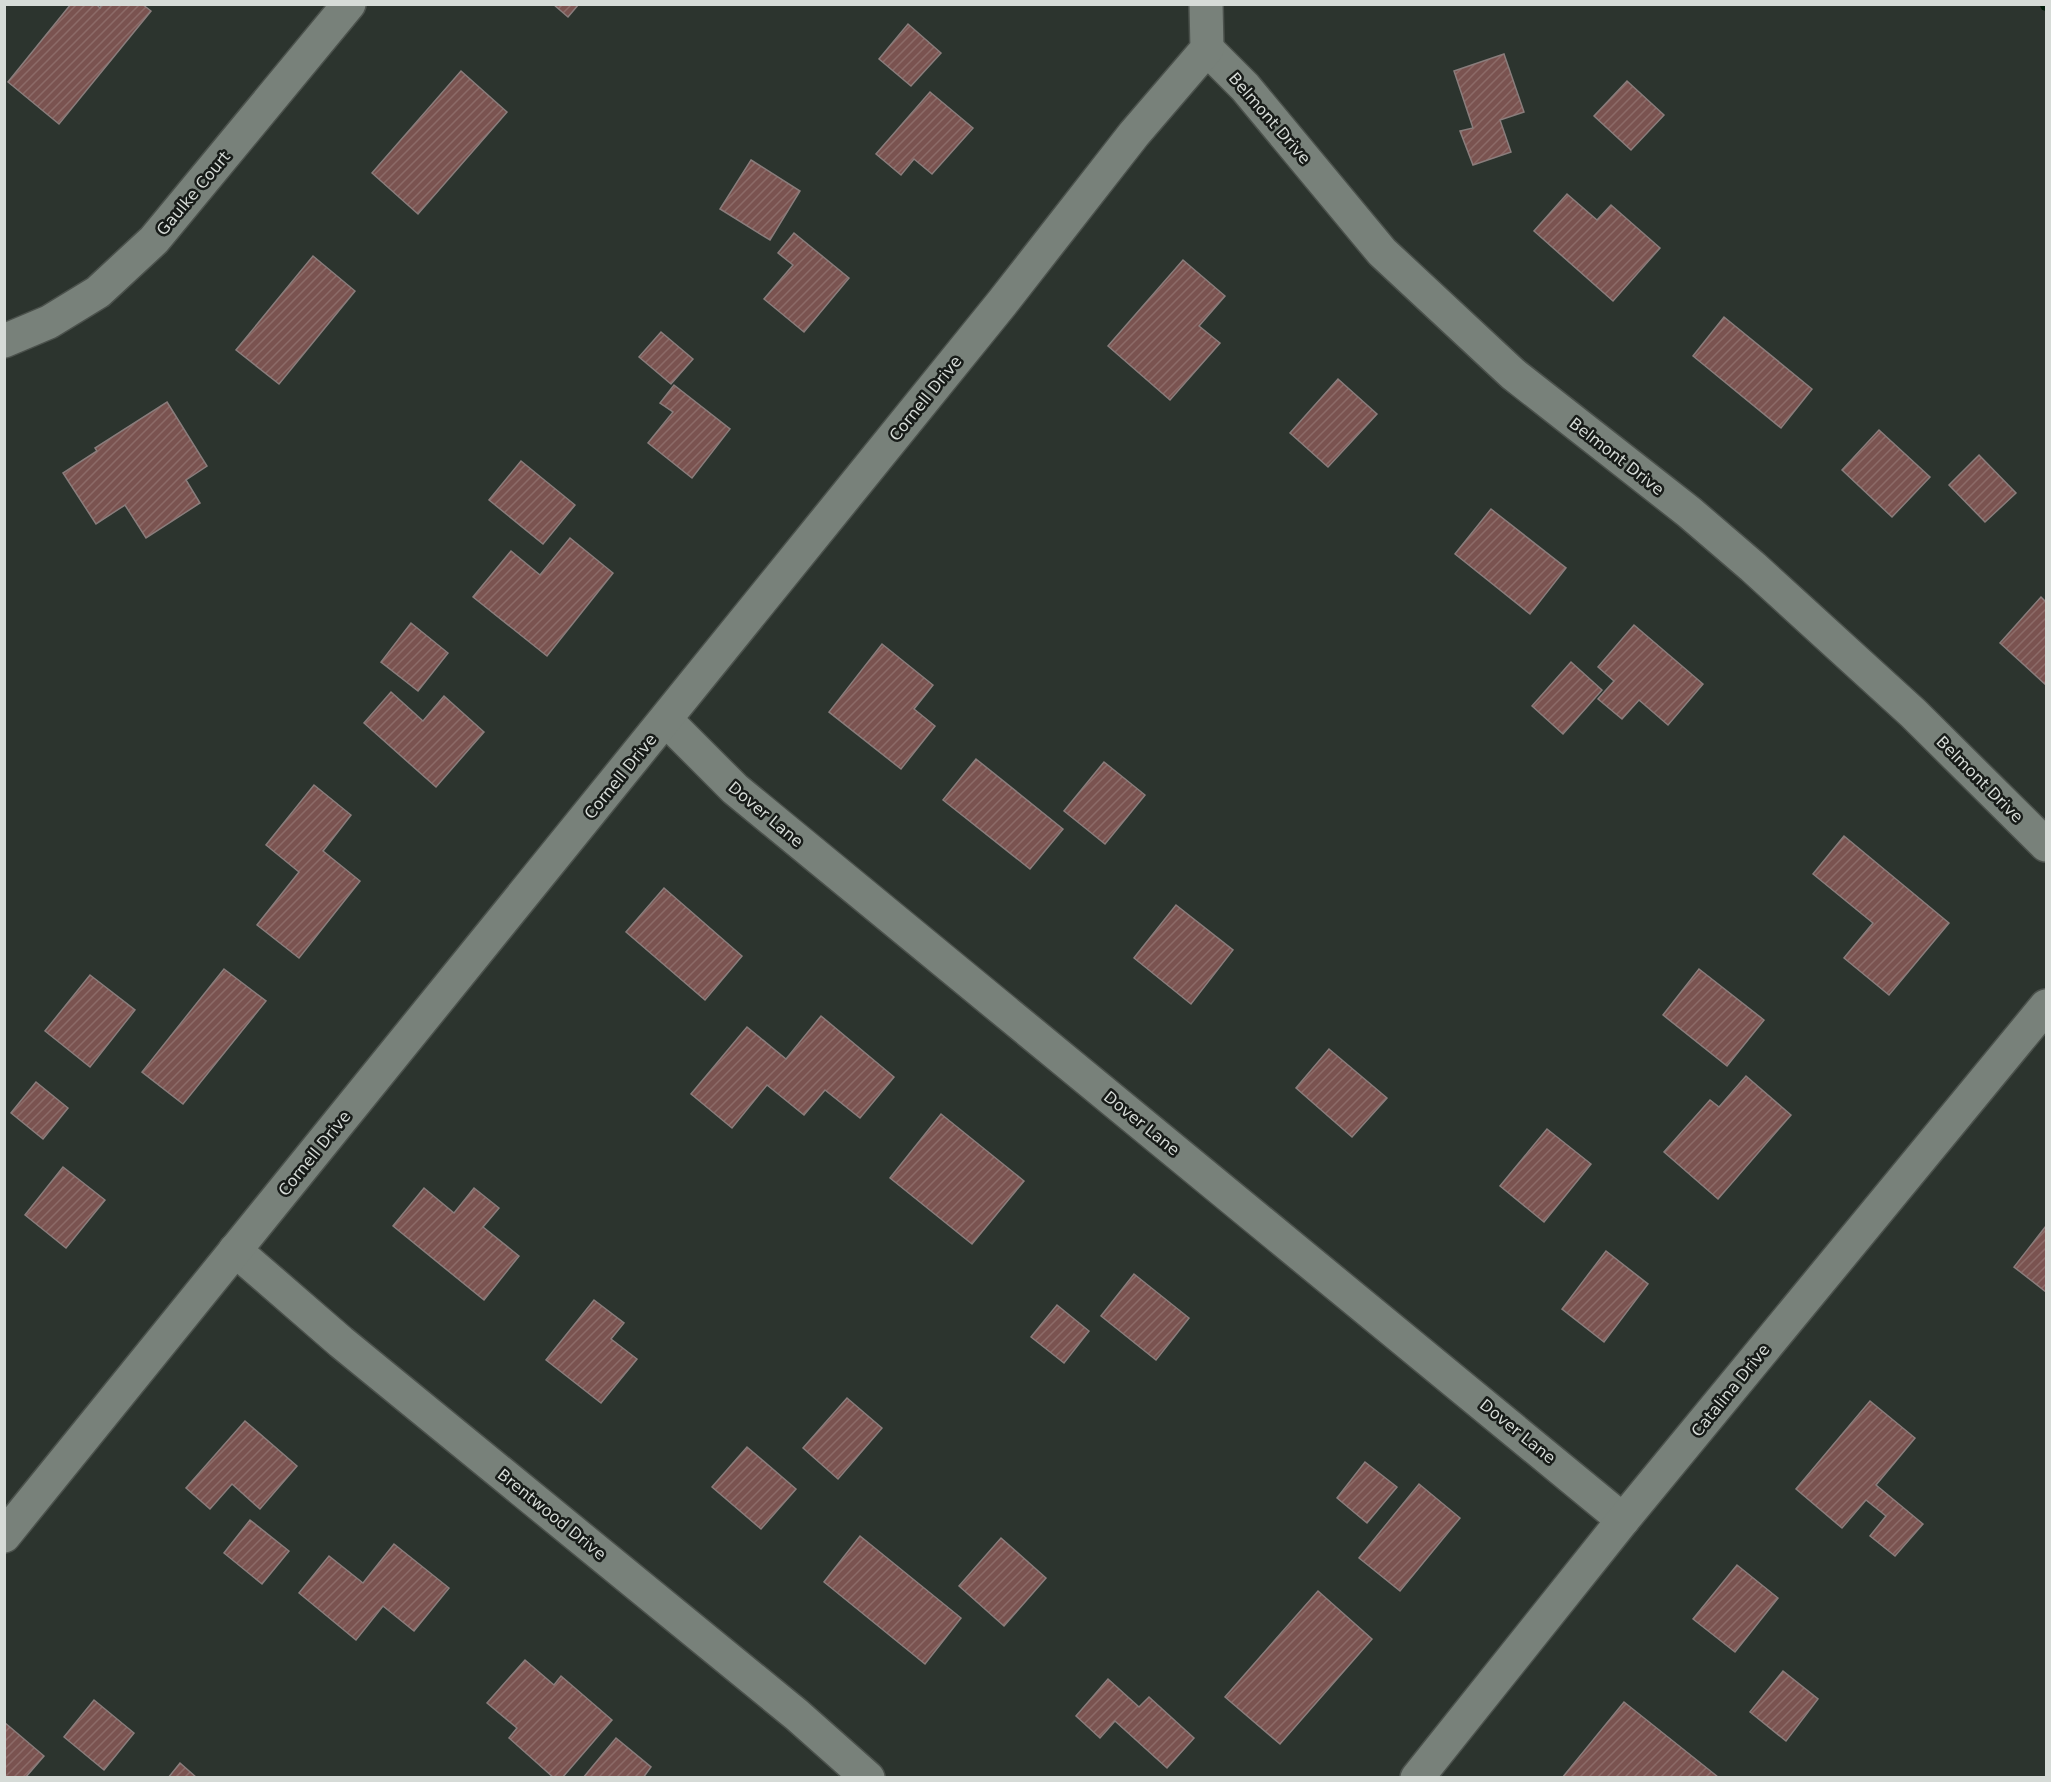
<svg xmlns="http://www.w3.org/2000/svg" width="2051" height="1782" viewBox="0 0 2051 1782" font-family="'DejaVu Sans',sans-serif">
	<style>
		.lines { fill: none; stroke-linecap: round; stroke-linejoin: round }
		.stream { stroke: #001d0a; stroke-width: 12 }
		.building { fill: url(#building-hatch); stroke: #8a7d7c; stroke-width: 1.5 }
		.minor-casing { stroke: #4b514c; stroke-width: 36 }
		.minor { stroke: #78817a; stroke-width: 33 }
		.labels { text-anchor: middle; stroke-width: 5; stroke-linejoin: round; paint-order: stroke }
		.street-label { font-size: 16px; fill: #d6dbd7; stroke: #171b18 }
	</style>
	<defs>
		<pattern id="building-hatch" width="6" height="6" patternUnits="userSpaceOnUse" patternTransform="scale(1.5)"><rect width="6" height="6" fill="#7a5350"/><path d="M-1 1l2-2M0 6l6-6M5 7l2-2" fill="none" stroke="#8c6b68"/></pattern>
	</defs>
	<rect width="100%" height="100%" fill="#2c342e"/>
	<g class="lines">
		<polyline class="stream" points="2046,4 2046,5"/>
	</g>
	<g class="building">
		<polygon points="71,4 96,4 100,8 102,4 142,4 151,11 59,124 8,82"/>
		<polygon points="553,4 579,4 568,17"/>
		<polygon points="908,24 941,53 911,86 879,59"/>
		<polygon points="1504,54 1524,112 1500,120 1511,152 1473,165 1460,131 1473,128 1454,71"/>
		<polygon points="461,71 507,112 418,214 372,173"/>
		<polygon points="1627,81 1664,115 1631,150 1594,116"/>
		<polygon points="930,92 973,128 932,174 914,159 901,175 876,154"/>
		<polygon points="751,160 800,191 770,240 720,209"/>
		<polygon points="1567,194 1597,220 1611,205 1660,248 1613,301 1534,231"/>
		<polygon points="794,233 849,278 804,332 764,299 793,265 778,253"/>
		<polygon points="313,256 355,291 279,384 236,350"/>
		<polygon points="1183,260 1225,296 1199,326 1220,343 1170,400 1108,346"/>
		<polygon points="1724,317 1812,389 1781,428 1693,356"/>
		<polygon points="661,332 693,359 671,384 639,357"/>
		<polygon points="1338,379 1377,414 1328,467 1290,433"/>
		<polygon points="674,385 730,429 692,478 648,443 673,412 660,403"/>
		<polygon points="167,402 207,466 186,480 200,503 146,538 125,505 96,524 63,473 97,451 95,448"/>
		<polygon points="1879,430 1930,477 1892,517 1842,470"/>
		<polygon points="1979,455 2016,493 1985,522 1949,485"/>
		<polygon points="521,461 575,505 543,544 489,500"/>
		<polygon points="1491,509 1566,568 1530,614 1455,554"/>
		<polygon points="570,538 613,573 547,656 473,597 511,551 540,575"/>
		<polygon points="2041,597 2046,602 2046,685 2000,643"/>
		<polygon points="411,623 448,653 418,691 381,662"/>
		<polygon points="1634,625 1703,684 1668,725 1639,700 1622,719 1598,699 1614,681 1598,667"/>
		<polygon points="882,644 933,685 914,709 935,726 901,769 829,712"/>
		<polygon points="1571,662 1602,690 1563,734 1532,706"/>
		<polygon points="391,692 423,721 444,696 484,732 436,787 364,723"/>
		<polygon points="976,759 1063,829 1030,869 943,800"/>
		<polygon points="1104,762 1145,795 1105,844 1064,811"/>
		<polygon points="314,785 351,815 323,851 360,881 299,958 257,925 299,872 266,845"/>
		<polygon points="1844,836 1949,923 1889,995 1844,958 1873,923 1813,874"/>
		<polygon points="664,888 742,956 705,1000 626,932"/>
		<polygon points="1176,905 1233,950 1191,1004 1134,958"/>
		<polygon points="224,969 266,1001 183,1104 142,1072"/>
		<polygon points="1699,969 1764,1020 1727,1066 1663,1015"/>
		<polygon points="90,975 135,1010 90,1067 45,1031"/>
		<polygon points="821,1016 894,1077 860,1118 825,1090 804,1115 767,1085 732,1128 691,1094 747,1027 786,1059"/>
		<polygon points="1329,1049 1387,1098 1352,1137 1296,1088"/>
		<polygon points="1746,1076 1791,1115 1718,1199 1664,1152 1710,1100 1719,1107"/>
		<polygon points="36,1082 68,1108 43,1139 11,1113"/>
		<polygon points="941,1114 1024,1181 972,1244 890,1178"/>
		<polygon points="1547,1129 1591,1164 1544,1222 1500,1186"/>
		<polygon points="63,1167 105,1200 66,1248 25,1215"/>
		<polygon points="424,1188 454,1213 474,1188 499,1208 483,1227 519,1256 484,1300 393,1226"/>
		<polygon points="2046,1226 2046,1292 2014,1267"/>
		<polygon points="1606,1251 1648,1284 1604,1342 1562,1309"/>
		<polygon points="1134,1274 1189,1318 1156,1360 1101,1316"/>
		<polygon points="594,1300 624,1323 611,1339 637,1359 601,1403 546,1360"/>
		<polygon points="1057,1305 1089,1331 1064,1363 1031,1337"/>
		<polygon points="847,1398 882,1428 838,1479 803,1448"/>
		<polygon points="1870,1401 1915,1438 1876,1485 1923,1524 1895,1556 1870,1536 1886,1516 1866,1500 1842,1528 1796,1489"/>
		<polygon points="245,1421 297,1466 260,1509 232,1484 210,1509 186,1488"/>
		<polygon points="747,1447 796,1489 761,1529 712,1487"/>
		<polygon points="1365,1462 1397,1487 1367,1523 1337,1498"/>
		<polygon points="1419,1484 1460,1518 1400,1591 1359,1558"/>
		<polygon points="250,1520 289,1551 262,1584 224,1553"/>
		<polygon points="860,1536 961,1618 925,1664 824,1582"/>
		<polygon points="1001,1538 1046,1578 1004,1626 959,1586"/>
		<polygon points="394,1544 449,1588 414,1631 383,1606 356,1640 299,1593 329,1556 363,1583"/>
		<polygon points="1737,1565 1778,1598 1735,1652 1693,1619"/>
		<polygon points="1318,1591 1372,1639 1280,1744 1225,1697"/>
		<polygon points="525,1660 554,1685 561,1676 612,1720 562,1778 554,1778 509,1738 517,1728 487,1703"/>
		<polygon points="1783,1671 1818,1699 1786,1741 1750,1712"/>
		<polygon points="1108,1679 1139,1707 1149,1697 1194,1738 1167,1768 1115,1721 1100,1738 1076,1716"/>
		<polygon points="94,1700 134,1733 104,1770 64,1737"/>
		<polygon points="1624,1702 1718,1777 1717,1778 1562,1778"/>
		<polygon points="4,1722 44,1756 25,1778 4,1778"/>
		<polygon points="616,1738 651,1767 643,1778 583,1778"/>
		<polygon points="180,1763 197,1778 168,1778"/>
	</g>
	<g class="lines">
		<g class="minor-casing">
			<g id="minor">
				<polyline points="1207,49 1245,87 1382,252 1513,374 1689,512 1753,567 1913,713 2046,845"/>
				<polyline points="4,341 49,322 98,292 154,240 349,4"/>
				<polyline points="666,720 735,789 1623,1520"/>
				<polyline points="235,1250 341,1342 797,1715 868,1778"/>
				<polyline points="4,1536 1002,303 1134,134 1207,49 1206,4"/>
				<polyline points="1417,1778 1623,1520 2046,1006"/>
			</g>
		</g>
		<use href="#minor" class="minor"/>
	</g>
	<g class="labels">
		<g class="street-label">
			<text transform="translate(1270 118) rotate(49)" y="6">Belmont Drive</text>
			<text transform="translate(193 193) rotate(-50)" y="6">Gaulke Court</text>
			<text transform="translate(925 398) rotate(-51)" y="6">Cornell Drive</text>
			<text transform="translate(1617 456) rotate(38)" y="6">Belmont Drive</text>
			<text transform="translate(620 776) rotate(-51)" y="6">Cornell Drive</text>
			<text transform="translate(1980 779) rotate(45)" y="6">Belmont Drive</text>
			<text transform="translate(766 814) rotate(40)" y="6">Dover Lane</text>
			<text transform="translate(1142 1123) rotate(39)" y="6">Dover Lane</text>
			<text transform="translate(314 1153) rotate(-51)" y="6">Cornell Drive</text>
			<text transform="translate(1730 1390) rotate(-51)" y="6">Catalina Drive</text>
			<text transform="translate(1518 1431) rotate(39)" y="6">Dover Lane</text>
			<text transform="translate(552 1514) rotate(39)" y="6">Brentwood Drive</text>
		</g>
	</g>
	<rect width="2051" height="1782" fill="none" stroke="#d6dbd7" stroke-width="12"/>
</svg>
